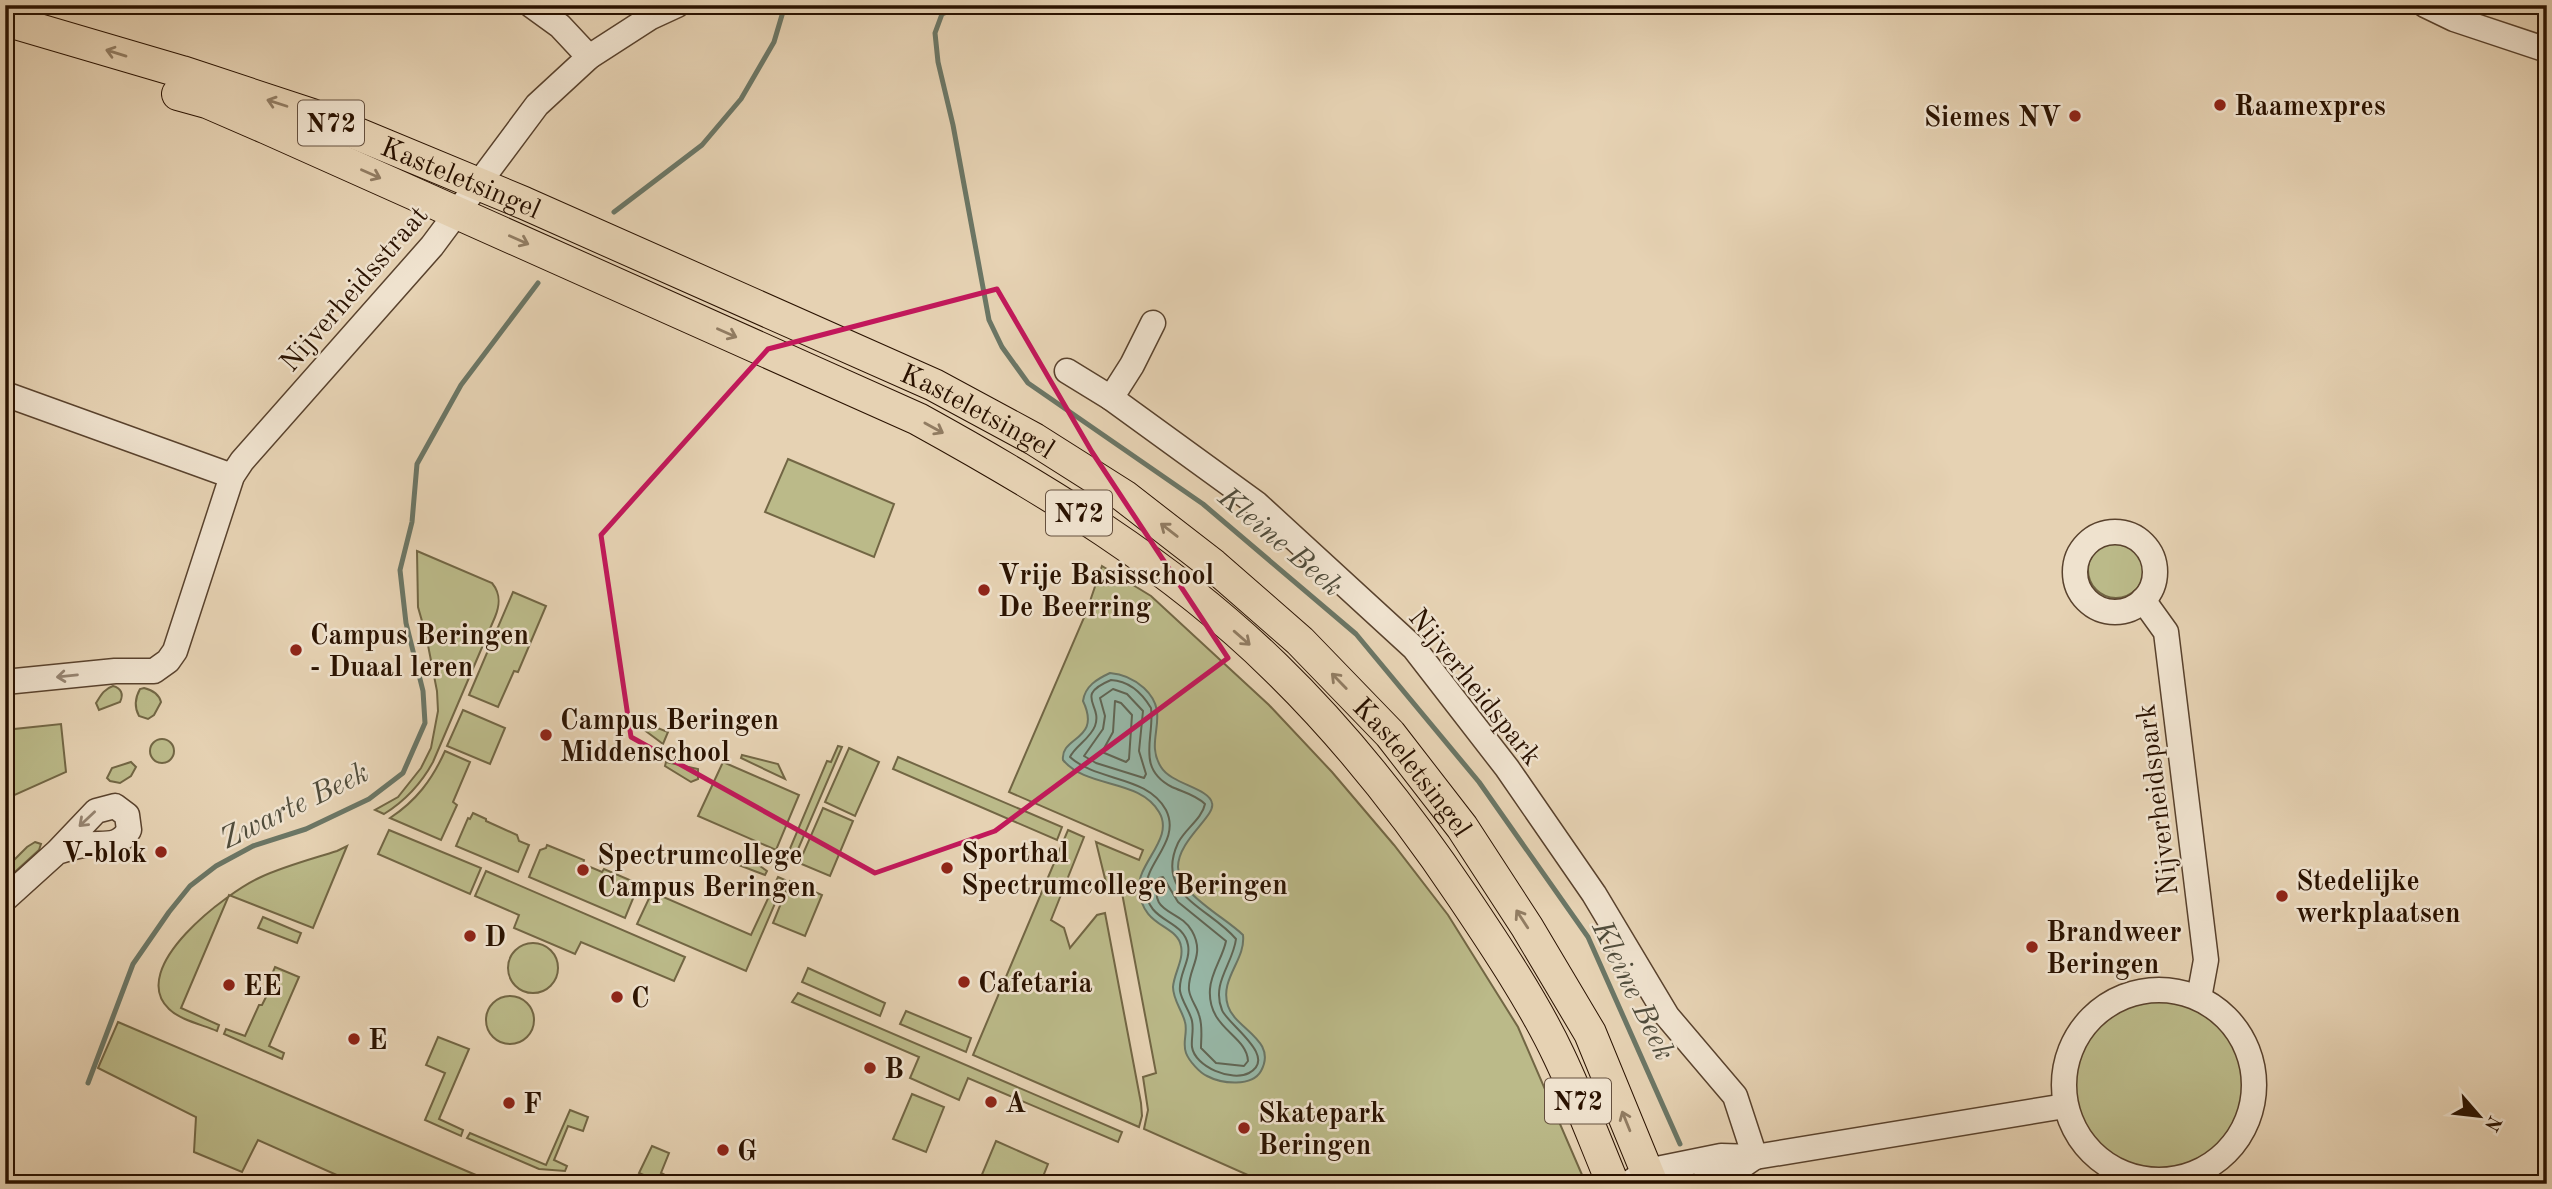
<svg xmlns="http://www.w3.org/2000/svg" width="2552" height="1189" viewBox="0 0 2552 1189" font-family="'Old Standard TT',serif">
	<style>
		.green { fill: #bbba89; stroke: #726644; stroke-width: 2 }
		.water { fill: #97b8a8; stroke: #6b7665; stroke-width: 2 }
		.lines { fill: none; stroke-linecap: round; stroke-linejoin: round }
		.shore { stroke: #606554; stroke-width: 2 }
		.stream { stroke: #6b7665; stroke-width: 5 }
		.minor-casing { stroke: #59422d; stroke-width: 27 }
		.major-casing { stroke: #2a1200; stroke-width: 34 }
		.minor { stroke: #efe2ce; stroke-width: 24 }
		.major { stroke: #e6d2b3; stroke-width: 32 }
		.oneway { stroke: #917c62 }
		.oneway2 { stroke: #968471 }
		.marked { fill: none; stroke: #c2185b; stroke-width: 5; stroke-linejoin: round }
		.poi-dot { fill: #8f2418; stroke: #efe2ce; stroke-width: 2.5 }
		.labels { text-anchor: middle; stroke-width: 5; stroke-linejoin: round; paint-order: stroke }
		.shield { fill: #efe2ce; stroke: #65503e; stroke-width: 2 }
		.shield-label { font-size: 26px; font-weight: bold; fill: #2a1200 }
		.poi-label { font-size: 28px; font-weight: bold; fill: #2a1200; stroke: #efe2ce; text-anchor: start }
		.street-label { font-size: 28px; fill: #2a1200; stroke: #efe2ce }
		.water-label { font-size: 30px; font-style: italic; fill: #504c3b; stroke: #efe2ce }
	</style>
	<rect width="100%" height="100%" fill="#e6d2b3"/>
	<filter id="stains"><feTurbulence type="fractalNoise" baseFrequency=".00286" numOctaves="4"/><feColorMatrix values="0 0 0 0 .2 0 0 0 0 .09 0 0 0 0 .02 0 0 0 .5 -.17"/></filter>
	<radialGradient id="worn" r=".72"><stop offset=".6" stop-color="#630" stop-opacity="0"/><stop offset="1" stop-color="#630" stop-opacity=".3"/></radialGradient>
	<g class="green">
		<polygon points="788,459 894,504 874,557 765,512"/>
		<circle cx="2116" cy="570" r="28"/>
		<path d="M 417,551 L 492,583 C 501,594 500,605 495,617 L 433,762 C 421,784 405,801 384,814 L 375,810 L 398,797 L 421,768 L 431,748 L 438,711 L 437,691 L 426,635 L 418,607 Z"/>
		<polygon points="1102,566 1151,596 1269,705 1332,772 1394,845 1448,915 1518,1027 1586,1184 1268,1184 1144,1129 1148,1110 1143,1077 1156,1073 1122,893 1109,895 1096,842 1139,860 1143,850 1009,792 1086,613"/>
		<polygon points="513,592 546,606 518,672 514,671 498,707 469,695"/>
		<path d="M 113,686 C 121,688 124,694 120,702 L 99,710 L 96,703 C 101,695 104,689 113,686 Z"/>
		<path d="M 144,688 C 152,690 159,694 161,702 L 154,715 L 148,719 L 139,716 C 134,707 135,698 140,689 Z"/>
		<polygon points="463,710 505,728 490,764 447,746"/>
		<polygon points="637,720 668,732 663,744 635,723"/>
		<polygon points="61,724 66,772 12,796 5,802 5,730"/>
		<circle cx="162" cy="751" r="12"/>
		<polygon points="838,746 842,747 793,861 786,858 827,761 831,762"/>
		<polygon points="849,748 879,762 855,816 825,802"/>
		<path d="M 445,751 L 470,762 L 453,802 L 457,805 L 441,840 L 390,818 C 416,801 432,780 445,751 Z"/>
		<polygon points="742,755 778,764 785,779 741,758"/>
		<polygon points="898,757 1062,827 1057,840 893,769"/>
		<polygon points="131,762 136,767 131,776 120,783 110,781 107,778 112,768"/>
		<polygon points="666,762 698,769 698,779 691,782 665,766"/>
		<polygon points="723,762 799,795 776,850 698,816"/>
		<polygon points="823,808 853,821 830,876 799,863"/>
		<polygon points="473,813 486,819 486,821 517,835 519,841 529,845 518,872 456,846 468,818 470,819"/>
		<polygon points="389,830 481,868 470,894 378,854"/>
		<polygon points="1068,830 1084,837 1051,920 1064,928 1070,948 1097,915 1105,913 1141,1103 1142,1116 1139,1127 973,1055"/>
		<polygon points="35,842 41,844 39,850 5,881 5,869 27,847"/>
		<polygon points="547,845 584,860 583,864 602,872 604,869 639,884 625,918 529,877 540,850 546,848"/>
		<path d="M 347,846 L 313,928 L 229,895 L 181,1008 L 219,1025 L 217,1031 C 203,1025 180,1020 169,1009 C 126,968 227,892 261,877 C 285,866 312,859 337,851 Z"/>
		<polygon points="740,852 767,871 765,875 728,861"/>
		<polygon points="486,871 685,957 674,981 581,942 575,954 514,928 519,915 475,896"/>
		<polygon points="778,877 785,880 746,971 637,924 652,892 751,935"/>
		<polygon points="790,881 822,895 805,936 773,923"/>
		<polygon points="263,917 301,933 297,943 258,928"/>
		<circle cx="533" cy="968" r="25"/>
		<polygon points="275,967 299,977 269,1046 284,1053 282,1059 224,1034 226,1029 245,1036 259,1005 262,1005 268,993 265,991"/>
		<polygon points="808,968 885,1003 880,1016 802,982"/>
		<polygon points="798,993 1122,1132 1118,1142 968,1078 959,1100 910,1078 919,1057 792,1002"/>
		<circle cx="510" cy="1020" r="24"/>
		<circle cx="2160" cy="1085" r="85"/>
		<polygon points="906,1011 971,1038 966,1052 900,1024"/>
		<polygon points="118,1022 497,1184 357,1184 258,1140 242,1172 194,1152 196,1117 98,1068"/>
		<polygon points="438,1037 469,1049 439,1119 463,1130 461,1136 425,1120 445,1073 426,1065"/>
		<polygon points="912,1094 944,1107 926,1152 893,1139"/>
		<polygon points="570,1110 588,1117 583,1131 568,1126 554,1160 567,1166 565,1171 539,1169 467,1138 470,1133 546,1165"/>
		<polygon points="996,1141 1048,1164 1040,1184 978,1184"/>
		<polygon points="652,1146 669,1153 661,1173 667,1176 664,1184 639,1173"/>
	</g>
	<path class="water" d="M 1110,673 C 1124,674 1134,679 1144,688 C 1173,715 1143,739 1161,767 C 1171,784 1209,788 1212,803 C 1216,816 1178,840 1178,867 C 1178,894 1225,917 1243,935 C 1246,960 1219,979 1228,1006 C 1235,1029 1278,1040 1261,1071 C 1252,1087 1222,1084 1207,1076 C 1200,1073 1189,1061 1186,1053 C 1182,1043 1188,1032 1185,1022 C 1182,1010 1173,1000 1173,987 C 1174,973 1184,960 1181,946 C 1177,924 1142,928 1139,889 C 1137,863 1175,838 1159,812 C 1139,778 1087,789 1063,760 C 1060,736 1102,741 1083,701 C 1085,686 1097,679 1110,673 Z"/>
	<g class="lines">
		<g class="shore">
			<path d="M 1111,680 C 1129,681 1142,693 1151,708 C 1155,737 1135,768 1172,787 C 1183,792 1196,795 1205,804 C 1202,819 1185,829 1178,843 C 1154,895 1210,908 1236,939 C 1233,964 1211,983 1222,1010 C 1227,1024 1279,1057 1249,1073 C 1232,1082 1195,1067 1192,1047 C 1191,1039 1194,1030 1192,1021 C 1190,1011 1182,1002 1180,991 C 1178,975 1191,961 1188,945 C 1183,918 1146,923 1146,888 C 1146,862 1181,840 1166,810 C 1147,775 1097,782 1070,757 C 1075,746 1090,739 1095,726 C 1103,704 1073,696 1111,680 Z"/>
			<polygon points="1113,689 1127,694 1143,711 1139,751 1146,774 1144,778 1096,763 1084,756 1103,729 1105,716 1100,698"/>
			<polygon points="1115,701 1121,703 1132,715 1129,759 1126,762 1102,752 1113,732"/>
			<path d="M 1163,877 L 1178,902 L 1226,941 C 1223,957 1211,972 1210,989 C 1207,1029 1247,1035 1248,1061 L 1244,1066 L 1216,1063 L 1201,1048 C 1201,1037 1203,1026 1199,1015 C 1197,1007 1190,999 1189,990 C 1187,969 1206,956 1192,931 C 1179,908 1147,915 1159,878 Z"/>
		</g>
		<g class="stream">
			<polyline points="984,5 957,8 942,14 935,33 938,62 953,125 989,320 1002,347 1028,383 1203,504 1356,634 1479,782 1588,937 1680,1144"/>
			<polyline points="614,212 702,145 741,99 774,42 785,5"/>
			<polyline points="88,1083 133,964 169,912 190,886 216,866 253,846 306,829 369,799 403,773 425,723 423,691 406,623 400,570 412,522 417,464 461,385 538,283"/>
		</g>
		<g class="minor-casing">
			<g id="minor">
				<polyline points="531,5 560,26 589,57"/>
				<polyline points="2425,5 2454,19 2547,50"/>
				<polyline points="1153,323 1132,365 1111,398 1257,504 1414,648 1507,768 1594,894 1667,1016 1735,1096 1755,1157"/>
				<polyline points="1067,371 1111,398"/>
				<polyline points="5,394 232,476"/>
				<circle cx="2115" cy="572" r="40"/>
				<polyline points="2143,600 2166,632 2206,960 2199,998"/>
				<polyline points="5,682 115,671 154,671 168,661 175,651 232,476 242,461 432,246 537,105 589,57 651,17 677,5"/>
				<path d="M 5,899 L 57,852 L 96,811 L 115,806 L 127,815 L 129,830 C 118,849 103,842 84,845 C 75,846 66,849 57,852"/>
				<circle cx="2159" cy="1085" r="95"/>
				<polyline points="1628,1184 1647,1171 1721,1156 1755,1157 2065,1106"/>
				<polyline points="1700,1184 1729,1175 1755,1157"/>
			</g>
		</g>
		<g class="major-casing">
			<g id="major">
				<path id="s1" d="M 5,20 L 182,72 L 312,115 L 524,203 L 934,385 L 1034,439 L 1124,496 L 1213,565 L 1300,641 L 1390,734 L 1462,827 L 1527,927 L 1590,1033 L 1652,1184"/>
				<path d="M 178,94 L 207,102 L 267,128 L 918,419 C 1045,489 1171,565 1275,667 C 1346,736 1408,815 1463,897 C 1496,946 1534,1003 1559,1056 C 1579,1098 1595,1141 1613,1184"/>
			</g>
		</g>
		<use href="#minor" class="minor"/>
		<use href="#major" class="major"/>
	</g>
	<defs><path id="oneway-shaft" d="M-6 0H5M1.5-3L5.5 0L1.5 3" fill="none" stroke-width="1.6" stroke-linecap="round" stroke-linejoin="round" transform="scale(1.75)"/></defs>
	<g class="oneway">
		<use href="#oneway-shaft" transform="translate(116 53) rotate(-163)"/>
		<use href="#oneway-shaft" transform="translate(277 103) rotate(-162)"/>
		<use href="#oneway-shaft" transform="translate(371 174) rotate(24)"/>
		<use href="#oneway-shaft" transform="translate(519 240) rotate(24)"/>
		<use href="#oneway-shaft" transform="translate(727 333) rotate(24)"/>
		<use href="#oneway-shaft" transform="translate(934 428) rotate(29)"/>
		<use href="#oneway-shaft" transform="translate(1169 530) rotate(-142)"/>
		<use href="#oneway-shaft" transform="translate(1242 638) rotate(41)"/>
		<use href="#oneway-shaft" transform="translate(1339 681) rotate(-134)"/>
		<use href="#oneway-shaft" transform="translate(1522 919) rotate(-123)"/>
		<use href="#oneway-shaft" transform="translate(1626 1121) rotate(-112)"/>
	</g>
	<g class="oneway2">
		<use href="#oneway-shaft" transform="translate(67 676) rotate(174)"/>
		<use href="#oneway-shaft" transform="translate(87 819) rotate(137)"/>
	</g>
	<path class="marked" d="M 997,289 L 1092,452 L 1228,658 L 995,831 L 875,873 L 631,737 L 601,535 L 768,349 Z"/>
	<g class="poi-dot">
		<circle cx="2220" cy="105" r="7"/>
		<circle cx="2075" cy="116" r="7"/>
		<circle cx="984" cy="590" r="7"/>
		<circle cx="296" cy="650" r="7"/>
		<circle cx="546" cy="735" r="7"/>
		<circle cx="161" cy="852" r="7"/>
		<circle cx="947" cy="868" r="7"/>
		<circle cx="583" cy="870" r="7"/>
		<circle cx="2282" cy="896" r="7"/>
		<circle cx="470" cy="936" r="7"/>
		<circle cx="2032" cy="947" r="7"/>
		<circle cx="964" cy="982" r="7"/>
		<circle cx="229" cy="985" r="7"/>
		<circle cx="617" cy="997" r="7"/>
		<circle cx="354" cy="1039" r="7"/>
		<circle cx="870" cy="1068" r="7"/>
		<circle cx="991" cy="1102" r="7"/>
		<circle cx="509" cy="1103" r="7"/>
		<circle cx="1244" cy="1128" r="7"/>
		<circle cx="723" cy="1150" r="7"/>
	</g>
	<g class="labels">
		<g class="shield">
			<rect x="298" y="100.5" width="66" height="45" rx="5"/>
			<rect x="1046" y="490.5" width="66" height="45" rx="5"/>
			<rect x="1545" y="1078.5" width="66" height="45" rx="5"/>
		</g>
		<g class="shield-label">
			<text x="331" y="132">N72</text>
			<text x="1079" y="522">N72</text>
			<text x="1578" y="1110">N72</text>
		</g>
		<g class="poi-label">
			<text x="2234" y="115">Raamexpres</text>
			<text x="2061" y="126" text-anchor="end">Siemes NV</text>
			<text x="998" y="584">Vrije Basisschool<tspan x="998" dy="32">De Beerring</tspan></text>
			<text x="310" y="644">Campus Beringen<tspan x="310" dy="32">- Duaal leren</tspan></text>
			<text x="560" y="729">Campus Beringen<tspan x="560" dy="32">Middenschool</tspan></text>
			<text x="147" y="862" text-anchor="end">V-blok</text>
			<text x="961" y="862">Sporthal<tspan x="961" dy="32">Spectrumcollege Beringen</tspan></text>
			<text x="597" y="864">Spectrumcollege<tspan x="597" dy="32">Campus Beringen</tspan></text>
			<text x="2296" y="890">Stedelijke<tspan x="2296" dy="32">werkplaatsen</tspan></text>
			<text x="2046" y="941">Brandweer<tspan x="2046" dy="32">Beringen</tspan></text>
			<text x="484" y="946">D</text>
			<text x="978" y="992">Cafetaria</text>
			<text x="243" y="995">EE</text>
			<text x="631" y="1007">C</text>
			<text x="368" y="1049">E</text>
			<text x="884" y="1078">B</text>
			<text x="1005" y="1112">A</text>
			<text x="523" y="1113">F</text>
			<text x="1258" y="1122">Skatepark<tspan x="1258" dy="32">Beringen</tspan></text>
			<text x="737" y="1160">G</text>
		</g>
		<g class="street-label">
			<text dy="10" stroke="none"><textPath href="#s1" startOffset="483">Kasteletsingel</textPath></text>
			<text transform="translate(353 288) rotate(-49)" y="10">Nijverheidsstraat</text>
			<text dy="10" stroke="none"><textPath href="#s1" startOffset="1050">Kasteletsingel</textPath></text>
			<text transform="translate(1476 686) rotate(51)" y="10">Nijverheidspark</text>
			<text dy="10" stroke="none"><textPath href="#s1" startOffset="1617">Kasteletsingel</textPath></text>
			<text transform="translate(2156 800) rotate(-97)" y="10">Nijverheidspark</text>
		</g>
		<g class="water-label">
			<text transform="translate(1281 541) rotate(40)" y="10">Kleine Beek</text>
			<text transform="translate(294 805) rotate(-26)" y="10">Zwarte Beek</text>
			<text transform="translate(1634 990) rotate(64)" y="10">Kleine Beek</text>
		</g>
	</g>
	<rect width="2552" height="1189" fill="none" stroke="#e6d2b3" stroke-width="28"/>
	<rect x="7" y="7" width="2538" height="1175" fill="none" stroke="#2a1200" stroke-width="3.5"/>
	<rect x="14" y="14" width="2524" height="1161" fill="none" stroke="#2a1200" stroke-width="2"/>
	<g transform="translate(2479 1116) rotate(118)" stroke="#efe2ce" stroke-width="5" paint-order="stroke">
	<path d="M0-5L12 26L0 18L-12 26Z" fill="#2a1200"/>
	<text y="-10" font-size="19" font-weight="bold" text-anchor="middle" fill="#2a1200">N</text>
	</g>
	<rect width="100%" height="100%" filter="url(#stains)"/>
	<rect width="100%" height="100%" fill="url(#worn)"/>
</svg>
